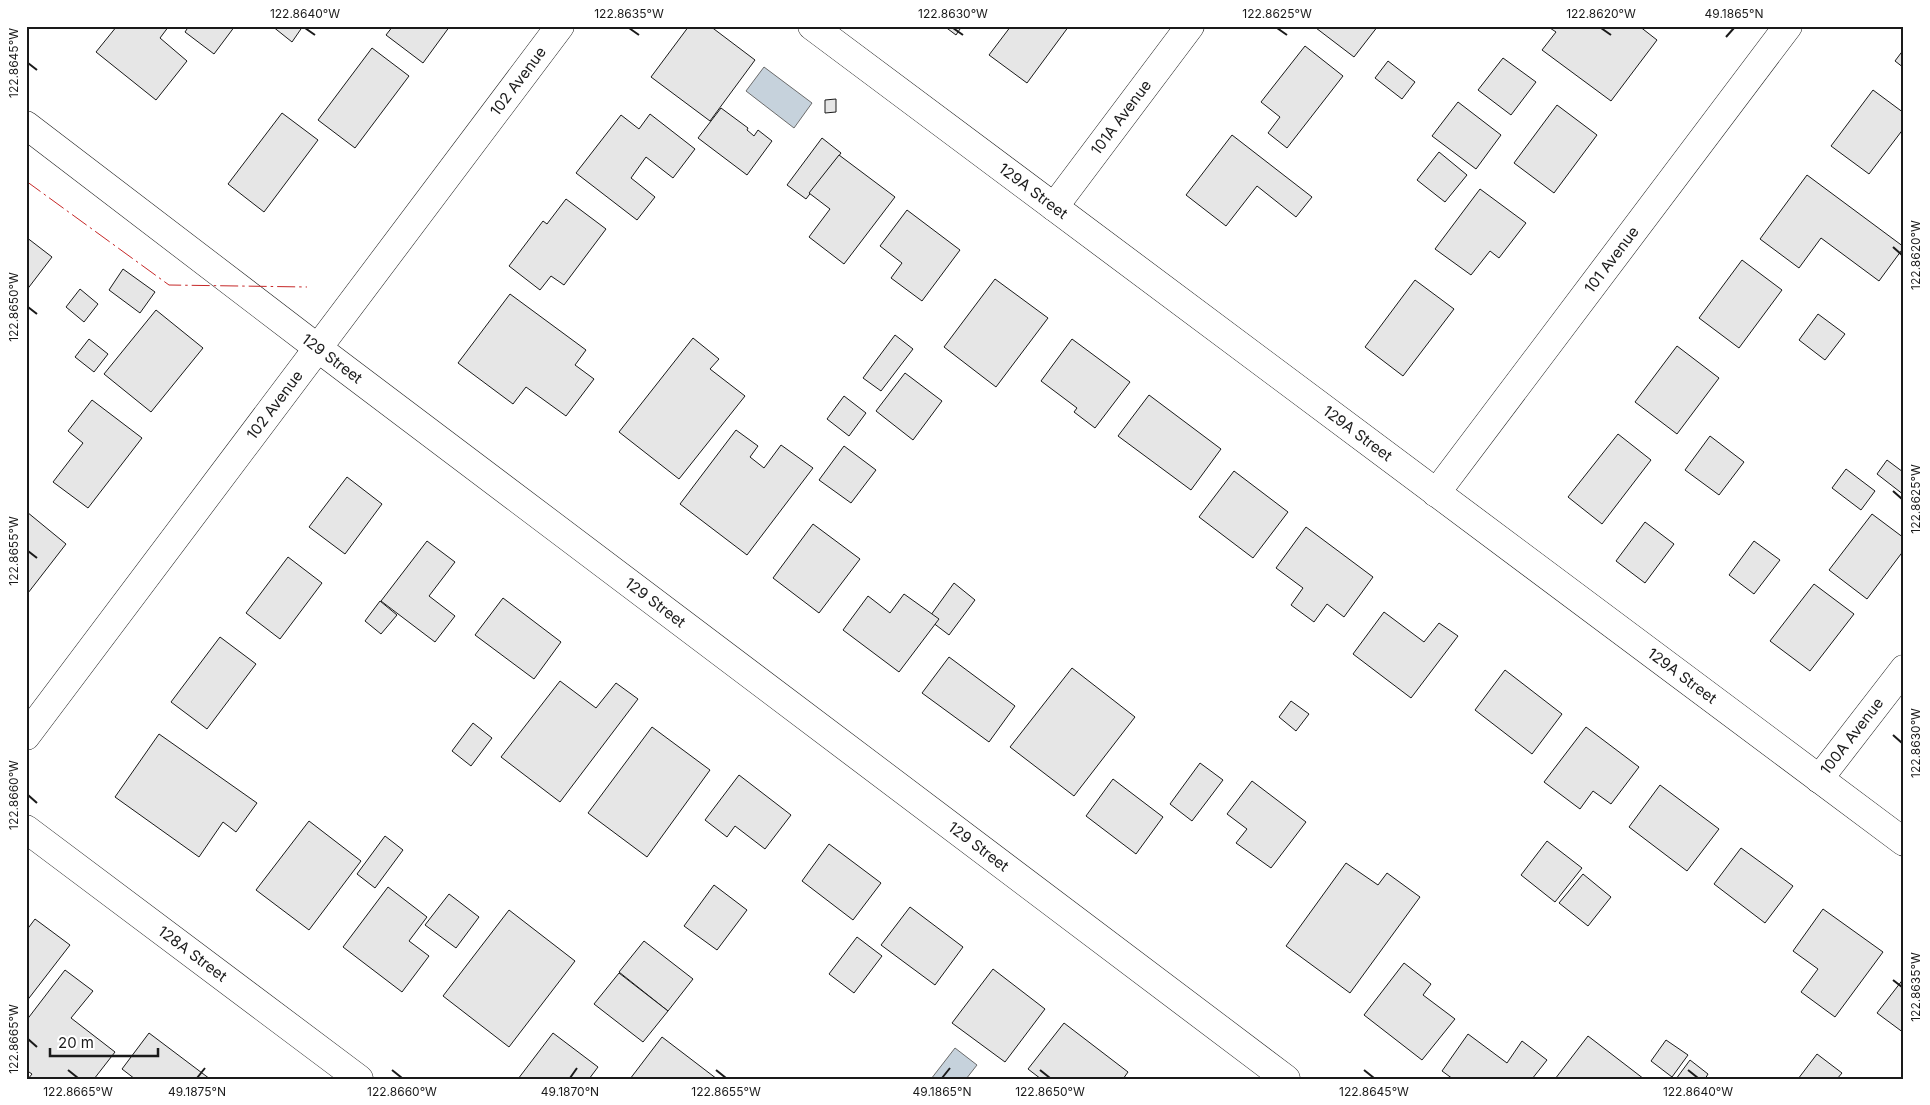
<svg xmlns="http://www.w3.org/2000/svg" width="1930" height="1105" viewBox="0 0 1930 1105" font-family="Inter,sans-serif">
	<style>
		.water { fill: #c6d2dc; stroke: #6a6a6a }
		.building { fill: #e6e6e6; stroke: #1a1a1a }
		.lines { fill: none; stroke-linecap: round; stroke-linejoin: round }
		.street-casing { stroke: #1a1a1a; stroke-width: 29 }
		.street { stroke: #fff; stroke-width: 28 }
		.power { stroke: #c62828; stroke-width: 1; stroke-dasharray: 18 4 2.5 4; stroke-linecap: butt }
		.ticks { fill: none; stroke: #1a1a1a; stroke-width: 2 }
		.labels { text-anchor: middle; stroke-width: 4; stroke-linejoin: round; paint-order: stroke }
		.street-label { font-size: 15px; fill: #1a1a1a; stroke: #fff }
		.neatline { fill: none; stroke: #1a1a1a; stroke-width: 2 }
		.ticks-label { font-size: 12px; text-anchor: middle; fill: #1a1a1a }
	</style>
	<rect width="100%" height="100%" fill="#fff"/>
	<g class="water">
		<polygon points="764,67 812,103 794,128 746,91"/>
		<polygon points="955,1048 977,1065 966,1079 931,1079"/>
	</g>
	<g class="building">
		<polygon points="117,26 169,26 160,38 187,61 156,100 96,52"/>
		<polygon points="189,26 235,26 214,54 185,32"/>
		<polygon points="272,26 303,26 292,42"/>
		<polygon points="393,26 450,26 423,63 386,35"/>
		<polygon points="689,26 710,26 755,60 710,121 651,77"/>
		<polygon points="944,26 962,26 956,35"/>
		<polygon points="1011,26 1069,26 1027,83 989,55"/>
		<polygon points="1318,26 1378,26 1354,57 1316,28"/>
		<polygon points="1547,26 1639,26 1657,40 1611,101 1542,50 1556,32"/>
		<polygon points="1305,46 1343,76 1287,148 1268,133 1280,117 1261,102"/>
		<polygon points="372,48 409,76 355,148 318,120"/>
		<polygon points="1904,49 1904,68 1895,61"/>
		<polygon points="1503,58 1536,82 1511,115 1478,90"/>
		<polygon points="1388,61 1415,82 1402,99 1375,78"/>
		<polygon points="1873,90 1904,113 1904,128 1869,174 1831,146"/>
		<polygon points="836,99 836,112 825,113 825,100"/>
		<polygon points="1458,102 1501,135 1476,169 1432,136"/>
		<polygon points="1557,105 1597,135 1554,193 1514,163"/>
		<polygon points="721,108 748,128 747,130 754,136 758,130 772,141 747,175 698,138"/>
		<polygon points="282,113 318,140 264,212 228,184"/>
		<polygon points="650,114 695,149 673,178 646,157 631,178 655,197 637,220 576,173 621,115 639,129"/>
		<polygon points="1232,135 1312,197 1296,217 1257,186 1226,226 1186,195"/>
		<polygon points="822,138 841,153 806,199 787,185"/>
		<polygon points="1439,152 1467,175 1445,202 1417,180"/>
		<polygon points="839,155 895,197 844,264 809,237 830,209 809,193"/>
		<polygon points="1807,175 1904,247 1879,281 1821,238 1799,268 1760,239"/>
		<polygon points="1480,189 1526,223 1499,258 1490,251 1471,275 1435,249"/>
		<polygon points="566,199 606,229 564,285 551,276 540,290 509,266 543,221 547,224"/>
		<polygon points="907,210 960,250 922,301 891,278 902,263 880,246"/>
		<polygon points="26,237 52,257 26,291"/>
		<polygon points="1742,260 1782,290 1739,348 1699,318"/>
		<polygon points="123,269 155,292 140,313 109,290"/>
		<polygon points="995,279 1048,318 996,387 944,347"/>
		<polygon points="1415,280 1454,309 1403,376 1365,347"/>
		<polygon points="80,289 98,304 84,322 66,307"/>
		<polygon points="510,294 586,350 575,365 594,379 566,416 526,387 513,404 458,363"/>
		<polygon points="156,310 203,348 151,412 104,374"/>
		<polygon points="1818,314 1845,334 1825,360 1799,340"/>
		<polygon points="895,335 913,349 881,391 863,378"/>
		<polygon points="693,338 719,359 710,369 745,396 679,479 619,432"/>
		<polygon points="89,339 108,354 94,372 75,357"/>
		<polygon points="1072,339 1130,382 1095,428 1074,412 1077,408 1041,381"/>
		<polygon points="1677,346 1719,378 1677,434 1635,402"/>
		<polygon points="905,373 942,401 913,440 876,411"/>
		<polygon points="1149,395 1221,449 1191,490 1118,436"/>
		<polygon points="844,396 866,413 849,436 827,419"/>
		<polygon points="92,400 142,438 88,508 53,482 83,443 68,431"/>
		<polygon points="736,430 758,446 750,457 764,468 781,445 813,468 747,555 680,504"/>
		<polygon points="1618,434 1651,460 1602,524 1568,497"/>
		<polygon points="1710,436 1744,462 1719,495 1685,470"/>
		<polygon points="844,446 876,470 851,503 819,480"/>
		<polygon points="1887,460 1903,472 1904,470 1904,495 1877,474"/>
		<polygon points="1846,469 1875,491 1861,510 1832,488"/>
		<polygon points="1234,471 1288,512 1253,558 1199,517"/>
		<polygon points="347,477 382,504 345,554 309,527"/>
		<polygon points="27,512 66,544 28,593 26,592"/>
		<polygon points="1872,514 1904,538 1904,550 1867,599 1829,570"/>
		<polygon points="1645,522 1674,544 1645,583 1616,561"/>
		<polygon points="813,524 860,559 819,613 773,578"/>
		<polygon points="1306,527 1373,577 1344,617 1327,604 1314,622 1291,605 1303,588 1276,568"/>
		<polygon points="427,541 455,562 429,596 455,616 435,642 381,601"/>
		<polygon points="1754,541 1780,560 1754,594 1729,575"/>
		<polygon points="288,557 322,583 280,639 246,613"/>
		<polygon points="954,583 975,600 949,635 928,619"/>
		<polygon points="1814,584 1854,614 1810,671 1770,641"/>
		<polygon points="904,594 939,619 899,672 843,630 868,596 890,613"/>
		<polygon points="503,598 561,642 534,679 475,635"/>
		<polygon points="380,601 397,615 381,634 365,621"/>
		<polygon points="1384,612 1424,642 1439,623 1458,636 1411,698 1353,654"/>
		<polygon points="220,637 256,664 207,729 171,702"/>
		<polygon points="949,657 1015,706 989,742 922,693"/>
		<polygon points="1072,668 1135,717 1074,796 1010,747"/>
		<polygon points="1505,670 1562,714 1532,754 1475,710"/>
		<polygon points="560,681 596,708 616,683 638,699 560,802 501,757"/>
		<polygon points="1291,701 1309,714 1296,731 1279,717"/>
		<polygon points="473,723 492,738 471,766 452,751"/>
		<polygon points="652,727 710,770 647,857 588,813"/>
		<polygon points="1586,727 1639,767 1611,804 1593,791 1580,809 1544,782"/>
		<polygon points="159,734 257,803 236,832 223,822 199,857 115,797"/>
		<polygon points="1200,763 1223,780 1192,821 1170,804"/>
		<polygon points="739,775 791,815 765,849 735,826 727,837 705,820"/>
		<polygon points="1113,779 1163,817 1136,854 1086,816"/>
		<polygon points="1252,781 1306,822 1271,868 1236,843 1247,829 1227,814"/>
		<polygon points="1660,785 1719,829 1687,871 1629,827"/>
		<polygon points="309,821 361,861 309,930 256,890"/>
		<polygon points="385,836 403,850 375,888 357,874"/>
		<polygon points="1547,841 1582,868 1555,902 1521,875"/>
		<polygon points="829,844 881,883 853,920 802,881"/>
		<polygon points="1741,848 1793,886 1765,923 1714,884"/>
		<polygon points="1346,863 1378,885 1387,873 1420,897 1350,993 1286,946"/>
		<polygon points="1583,874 1611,897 1588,926 1559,903"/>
		<polygon points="714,885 747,910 717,950 684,926"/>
		<polygon points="388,887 427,917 409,941 429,956 402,992 343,947"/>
		<polygon points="449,894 479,917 456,948 425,925"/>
		<polygon points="910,907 963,947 935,985 881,945"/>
		<polygon points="1823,909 1883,952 1835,1017 1801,992 1818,969 1793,951"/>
		<polygon points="509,910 575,961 509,1047 443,996"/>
		<polygon points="35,919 70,945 26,1002 26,931"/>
		<polygon points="857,937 882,956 854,993 829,974"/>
		<polygon points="644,941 693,979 668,1011 619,972"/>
		<polygon points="1404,963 1431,984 1423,995 1455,1019 1422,1060 1364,1015"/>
		<polygon points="993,969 1045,1009 1005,1062 952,1023"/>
		<polygon points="65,970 93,991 71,1018 115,1052 94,1079 28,1079 32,1074 26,1070 26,1021"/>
		<polygon points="619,973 668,1011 643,1042 594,1004"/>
		<polygon points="1904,978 1904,1033 1877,1013"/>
		<polygon points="1064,1023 1128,1072 1123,1079 1041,1079 1028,1069"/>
		<polygon points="149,1033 210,1079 135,1079 122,1069"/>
		<polygon points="553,1033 598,1067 589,1079 518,1079"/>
		<polygon points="1468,1034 1507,1063 1522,1041 1547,1060 1532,1079 1453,1079 1442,1071"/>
		<polygon points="1588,1036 1644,1079 1555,1079"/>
		<polygon points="662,1037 717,1079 630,1079"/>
		<polygon points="1666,1040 1688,1055 1672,1077 1651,1061"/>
		<polygon points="1817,1054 1842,1073 1837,1079 1798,1079"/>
		<polygon points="1690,1060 1708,1074 1705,1079 1676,1079"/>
	</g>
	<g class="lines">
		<g class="street-casing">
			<g id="street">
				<path id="s1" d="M 812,26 L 1904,842"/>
				<path id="s2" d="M 26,125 L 319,349 L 1286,1079"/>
				<path id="s3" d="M 1054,207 L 1190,26"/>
				<path id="s4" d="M 1436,493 L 1788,26"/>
				<path id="s5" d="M 26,736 L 560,26"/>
				<path id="s6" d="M 1819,779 L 1904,669"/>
				<path id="s7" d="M 26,829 L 359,1079"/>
			</g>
		</g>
		<use href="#street" class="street"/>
		<polyline class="power" points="26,181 169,285 307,287"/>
	</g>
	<path class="ticks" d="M 305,28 L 315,35M 629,28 L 639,35M 953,28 L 963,35M 1277,28 L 1287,35M 1601,28 L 1611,35M 1726,37 L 1734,28M 28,63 L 37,70M 1893,247 L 1902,255M 28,307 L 37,314M 1893,491 L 1902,499M 28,551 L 37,558M 1893,735 L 1902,743M 28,795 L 37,803M 1893,980 L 1902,987M 28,1039 L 37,1047M 68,1070 L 78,1078M 392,1070 L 402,1078M 716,1070 L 726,1078M 1040,1070 L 1050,1078M 1364,1070 L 1374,1078M 1688,1070 L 1698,1078M 197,1078 L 205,1068M 570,1078 L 577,1068M 942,1078 L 950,1068"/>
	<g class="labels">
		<g class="street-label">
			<text dy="5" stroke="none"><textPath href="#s5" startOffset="819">102 Avenue</textPath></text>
			<text dy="5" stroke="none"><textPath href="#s3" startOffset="112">101A Avenue</textPath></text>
			<text dy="5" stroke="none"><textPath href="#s1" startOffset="276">129A Street</textPath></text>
			<text dy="5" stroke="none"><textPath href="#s4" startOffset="292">101 Avenue</textPath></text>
			<text dy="5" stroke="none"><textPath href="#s2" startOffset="385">129 Street</textPath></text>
			<text dy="5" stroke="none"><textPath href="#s5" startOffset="414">102 Avenue</textPath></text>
			<text dy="5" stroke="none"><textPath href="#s1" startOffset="681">129A Street</textPath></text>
			<text dy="5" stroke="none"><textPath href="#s2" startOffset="790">129 Street</textPath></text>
			<text dy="5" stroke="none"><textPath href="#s1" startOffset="1086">129A Street</textPath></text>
			<text dy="5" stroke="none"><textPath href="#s6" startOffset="54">100A Avenue</textPath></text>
			<text dy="5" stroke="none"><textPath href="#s2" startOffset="1195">129 Street</textPath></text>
			<text dy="5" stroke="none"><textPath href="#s7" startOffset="208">128A Street</textPath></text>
		</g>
	</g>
	<rect width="1930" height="1105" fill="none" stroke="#ffffff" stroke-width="55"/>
	<path d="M50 1048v8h108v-8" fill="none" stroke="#1a1a1a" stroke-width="2.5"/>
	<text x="58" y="1048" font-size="15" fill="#1a1a1a" stroke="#ffffff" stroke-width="4" paint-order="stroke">20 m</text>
	<rect x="28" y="28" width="1874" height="1050" class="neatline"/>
	<g class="ticks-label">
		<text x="305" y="18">122.8640°W</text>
		<text x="629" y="18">122.8635°W</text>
		<text x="953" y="18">122.8630°W</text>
		<text x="1277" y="18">122.8625°W</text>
		<text x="1601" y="18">122.8620°W</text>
		<text x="1734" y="18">49.1865°N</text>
		<text transform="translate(14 63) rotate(-90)" y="4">122.8645°W</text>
		<text transform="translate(1916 255) rotate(-90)" y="4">122.8620°W</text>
		<text transform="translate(14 307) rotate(-90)" y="4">122.8650°W</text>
		<text transform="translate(1916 499) rotate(-90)" y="4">122.8625°W</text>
		<text transform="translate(14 551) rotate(-90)" y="4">122.8655°W</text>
		<text transform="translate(1916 743) rotate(-90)" y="4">122.8630°W</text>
		<text transform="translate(14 795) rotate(-90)" y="4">122.8660°W</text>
		<text transform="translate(1916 987) rotate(-90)" y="4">122.8635°W</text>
		<text transform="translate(14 1039) rotate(-90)" y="4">122.8665°W</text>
		<text x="78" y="1096">122.8665°W</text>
		<text x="197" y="1096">49.1875°N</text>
		<text x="402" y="1096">122.8660°W</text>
		<text x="570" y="1096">49.1870°N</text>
		<text x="726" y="1096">122.8655°W</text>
		<text x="942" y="1096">49.1865°N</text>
		<text x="1050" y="1096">122.8650°W</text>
		<text x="1374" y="1096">122.8645°W</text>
		<text x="1698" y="1096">122.8640°W</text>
	</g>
</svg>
